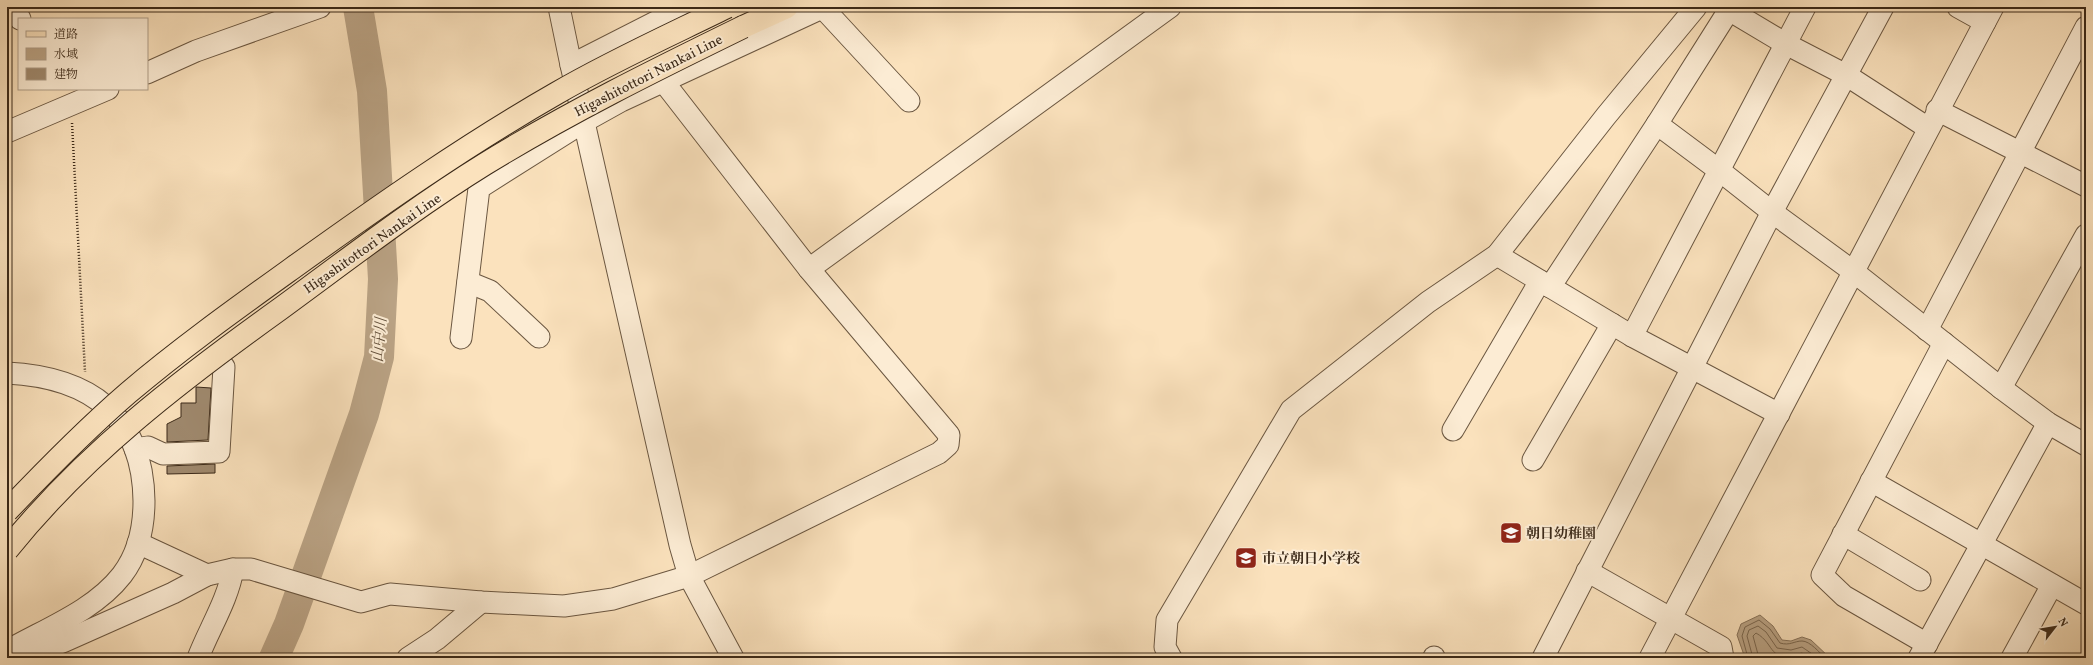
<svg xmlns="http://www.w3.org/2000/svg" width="2093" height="665" viewBox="0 0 2093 665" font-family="Vollkorn,'Noto Serif JP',serif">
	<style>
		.water { fill: #baa385; stroke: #877259 }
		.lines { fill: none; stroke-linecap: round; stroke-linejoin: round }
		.shore { stroke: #7a664e; stroke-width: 1 }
		.river { stroke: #baa385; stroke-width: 30 }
		.building { fill: #9f896e; stroke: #3b2918 }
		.minor-casing { stroke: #6b5741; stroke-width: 23 }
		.major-casing { stroke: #3b2918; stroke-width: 24 }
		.path { stroke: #3b2918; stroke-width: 2.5; stroke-dasharray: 1 2; stroke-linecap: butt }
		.minor { stroke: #fcecd4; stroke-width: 21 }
		.major { stroke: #fbe2bd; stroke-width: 22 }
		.major-bridge-casing { stroke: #3b2918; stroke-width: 24; stroke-linecap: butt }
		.major-bridge { stroke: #fbe2bd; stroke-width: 22 }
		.labels { text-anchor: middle; stroke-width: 4; stroke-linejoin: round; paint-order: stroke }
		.street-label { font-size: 14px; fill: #3b2918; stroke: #fcecd4 }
		.poi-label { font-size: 14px; font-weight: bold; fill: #3b2918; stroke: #fcecd4; text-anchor: start }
		.water-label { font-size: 15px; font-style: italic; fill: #614e39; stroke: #fcecd4 }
	</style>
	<rect width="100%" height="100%" fill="#fbe2bd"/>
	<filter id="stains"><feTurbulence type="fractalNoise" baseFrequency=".005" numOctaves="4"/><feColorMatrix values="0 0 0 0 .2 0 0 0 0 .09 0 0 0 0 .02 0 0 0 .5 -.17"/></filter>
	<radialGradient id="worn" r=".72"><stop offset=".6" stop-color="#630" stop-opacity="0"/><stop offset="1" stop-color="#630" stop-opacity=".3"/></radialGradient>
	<polygon class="water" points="1760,615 1773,626 1782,640 1791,641 1802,637 1811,640 1830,658 1745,658 1737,635 1741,624"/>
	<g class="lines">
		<g class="shore">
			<path d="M 1748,658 L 1742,636 L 1745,627 L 1759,620 L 1770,629 L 1780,643 C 1790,646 1794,641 1802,641 C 1810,641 1820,653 1825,658"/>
			<polyline points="1753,658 1747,636 1749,630 1758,626 1766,632 1777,648 1791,650 1802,647 1818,658"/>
			<path d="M 1759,658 L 1753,636 L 1756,633 C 1777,645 1766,663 1802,653 L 1809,658"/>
		</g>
		<polyline class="river" points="274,658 289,624 364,414 379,357 383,279 372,91 358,7"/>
	</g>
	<g class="building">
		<polygon points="196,387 211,388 208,440 167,442 167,424 181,417 181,403 196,403"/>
		<polygon points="215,464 215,473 167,474 167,466"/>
	</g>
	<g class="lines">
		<g class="minor-casing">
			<g id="minor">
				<polyline points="14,7 20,19"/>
				<polyline points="559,7 571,65 685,7"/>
				<polyline points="1724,7 1786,44 1846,75 1928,128"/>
				<polyline points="1958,7 1985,22"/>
				<polyline points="823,8 909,101"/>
				<polyline points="571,65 680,545 689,576 733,658"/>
				<polyline points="147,73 196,51 320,7"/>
				<polyline points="1937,110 2086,186"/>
				<polyline points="1657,124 1720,171 1772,212 1854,272 2001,388 2048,423 2086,445"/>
				<polyline points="7,132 108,89"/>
				<polyline points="1497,255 1632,336 1779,414"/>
				<polyline points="809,269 1170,7"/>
				<polyline points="468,282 490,291 539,337"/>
				<polyline points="1550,287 1657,124 1729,10"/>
				<polyline points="1927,330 2086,27"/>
				<polyline points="1632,336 1805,7"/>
				<polyline points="461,338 479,188 585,121 621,101 824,7"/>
				<path d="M 7,373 C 88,377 143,414 144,501 C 144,527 138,554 122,575 C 94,611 45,629 7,651"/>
				<polyline points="2001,388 2086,235"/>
				<polyline points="1453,430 1540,281"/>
				<polyline points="135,449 148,447 163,454 219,452 224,367"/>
				<polyline points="1533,460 1612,324"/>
				<polyline points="1871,481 2086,604"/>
				<polyline points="1843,534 1920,580"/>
				<polyline points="138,543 207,575 233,569 251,569 361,602 390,594 481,602 564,606 613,599 689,576 939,453 948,445 949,435 809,269 663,81"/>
				<polyline points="1587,571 1721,647 1723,658"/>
				<polyline points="1927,644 1844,596 1822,575 1944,343"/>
				<polyline points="21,658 65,641 173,593 207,575"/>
				<path d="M 198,658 C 209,629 228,600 233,569"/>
				<polyline points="408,658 437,639 481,602"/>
				<polyline points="1171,658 1165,647 1167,620 1291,410 1428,302 1497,255 1606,116 1696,7"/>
				<polyline points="1434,658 1434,657"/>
				<polyline points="1543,658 1772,212 1883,7"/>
				<polyline points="1650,658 1993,7"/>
				<polyline points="1919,658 2048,423"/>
				<polyline points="2012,658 2052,585"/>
			</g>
		</g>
		<g class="major-casing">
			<polyline id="major" points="743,27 787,7"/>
		</g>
		<polyline class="path" points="72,123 85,372"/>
		<use href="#minor" class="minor"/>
		<use href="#major" class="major"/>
		<g class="major-bridge-casing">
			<g id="major-bridge">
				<path d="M 7,511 C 46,470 85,430 128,393 C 181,348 237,308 294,267 C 379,206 466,145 557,93 C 612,61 670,35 727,7"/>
				<path d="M 7,550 C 84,454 181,380 280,309 C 347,260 414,208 485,164 C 568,113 655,70 743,27"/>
			</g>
		</g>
		<use href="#major-bridge" class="major-bridge"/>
	</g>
	<defs>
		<g id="school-square" transform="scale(1.15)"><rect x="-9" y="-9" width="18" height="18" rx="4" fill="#8f2418" stroke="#fcecd4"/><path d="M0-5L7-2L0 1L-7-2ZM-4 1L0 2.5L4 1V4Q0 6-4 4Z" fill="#fff"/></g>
	</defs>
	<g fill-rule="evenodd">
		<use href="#school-square" x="1511" y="533"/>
		<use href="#school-square" x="1246" y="558"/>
	</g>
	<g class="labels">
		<g class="street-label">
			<text transform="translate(648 75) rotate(-27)" y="5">Higashitottori Nankai Line</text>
			<text transform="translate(372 243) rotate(-35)" y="5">Higashitottori Nankai Line</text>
		</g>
		<g class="poi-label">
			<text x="1526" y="538">朝日幼稚園</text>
			<text x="1262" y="563">市立朝日小学校</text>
		</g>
		<g class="water-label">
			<text transform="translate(379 340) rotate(-85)" y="5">山中川</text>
		</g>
	</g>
	<rect width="2093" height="665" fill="none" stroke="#fbe2bd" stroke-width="24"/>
	<rect x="8" y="8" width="2077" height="649" fill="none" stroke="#3b2918" stroke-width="2"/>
	<rect x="12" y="12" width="2069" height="641" fill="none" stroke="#3b2918"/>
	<rect x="18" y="18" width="130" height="72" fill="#fcecd4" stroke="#af9e89"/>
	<rect x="26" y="31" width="20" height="6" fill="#fbe2bd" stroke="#af9e89"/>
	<text x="54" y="38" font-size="12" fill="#3b2918">道路</text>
	<rect x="26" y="48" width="20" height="12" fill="#baa385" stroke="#af9e89"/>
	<text x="54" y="58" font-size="12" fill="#3b2918">水域</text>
	<rect x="26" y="68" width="20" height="12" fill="#9f896e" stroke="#af9e89"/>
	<text x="54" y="78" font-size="12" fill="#3b2918">建物</text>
	<g transform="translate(2055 627) rotate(59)" stroke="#fcecd4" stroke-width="3" paint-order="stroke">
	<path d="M0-3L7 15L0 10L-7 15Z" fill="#3b2918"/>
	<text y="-6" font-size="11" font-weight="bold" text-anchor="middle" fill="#3b2918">N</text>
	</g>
	<rect width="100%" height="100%" filter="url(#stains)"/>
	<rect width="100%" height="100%" fill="url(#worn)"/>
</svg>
